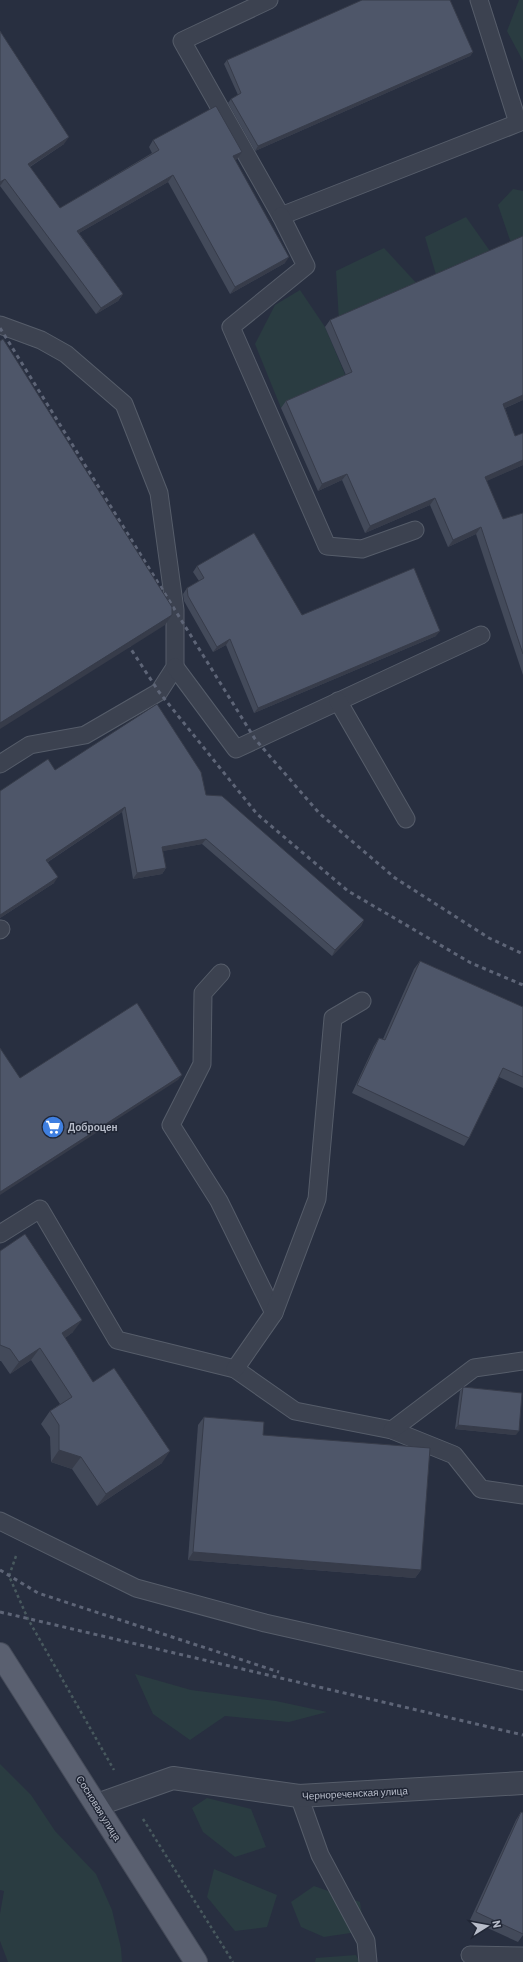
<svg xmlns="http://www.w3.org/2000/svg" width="523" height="1962" viewBox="0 0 523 1962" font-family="Barlow,sans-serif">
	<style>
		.green { fill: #2a3c41 }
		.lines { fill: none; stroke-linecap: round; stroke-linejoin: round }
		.service-casing { stroke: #565d6a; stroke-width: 19 }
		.minor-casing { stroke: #565d6a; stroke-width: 24 }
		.primary-casing { stroke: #454b59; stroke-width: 24 }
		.path { stroke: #48595e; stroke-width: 2.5; stroke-dasharray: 3 3; stroke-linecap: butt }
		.service { stroke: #3c4250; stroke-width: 17 }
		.minor { stroke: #3c4250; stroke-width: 22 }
		.primary { stroke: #5a6070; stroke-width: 22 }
		.rail { stroke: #5e6577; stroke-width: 3; stroke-dasharray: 4 4; stroke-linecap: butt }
		.wall { fill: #434a5a }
		.shaded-wall { fill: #373c4a }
		.building { fill: #4e5669; stroke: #373c4a }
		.labels { text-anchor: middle; stroke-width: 3; stroke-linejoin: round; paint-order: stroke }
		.poi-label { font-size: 10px; font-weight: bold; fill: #b8bdca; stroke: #202635; text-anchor: start }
		.street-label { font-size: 10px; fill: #b8bdca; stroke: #202635 }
	</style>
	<rect width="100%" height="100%" fill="#282f40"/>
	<g class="green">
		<polygon points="519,0 523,0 523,61 507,31"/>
		<polygon points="513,189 523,191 523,241 512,246 498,205"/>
		<polygon points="466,217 492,254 437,278 425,237"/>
		<polygon points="384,248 419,286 339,321 336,271"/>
		<polygon points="300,290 325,327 347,379 281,408 255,344 275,305"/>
		<polygon points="135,1674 191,1690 276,1701 327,1712 289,1722 225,1716 190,1740 153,1714"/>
		<polygon points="0,1764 31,1795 55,1831 96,1874 112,1910 121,1948 122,1962 8,1962 0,1941 0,1914 4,1891 0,1890"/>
		<polygon points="207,1798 251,1809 266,1847 235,1857 203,1832 192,1808"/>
		<polygon points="214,1869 277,1895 267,1927 235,1931 207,1897"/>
		<polygon points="314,1886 360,1902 364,1931 324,1937 301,1927 291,1902"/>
		<polygon points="356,1955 360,1962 315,1962 316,1958"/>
	</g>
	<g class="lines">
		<g class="service-casing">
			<g id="service">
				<polyline points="269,0 182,41 281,216 518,123 479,0"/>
				<polyline points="281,216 306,266 231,327 327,546 362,549 415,530"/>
				<polyline points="0,325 41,340 66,354 124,404 159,493 175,610 175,667 159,692 85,735 30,745 0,764"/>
				<polyline points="175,667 236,749 481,635"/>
				<polyline points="338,701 406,819"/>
				<polyline points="0,930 1,929"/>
				<polyline points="221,973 203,993 202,1064 171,1125 219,1201 274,1313"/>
				<polyline points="0,1234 40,1209 117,1340 235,1369 295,1411 392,1430 454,1455 481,1489 523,1495"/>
				<polyline points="235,1369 274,1313 317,1199 333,1018 362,1001"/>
				<polyline points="392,1430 474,1368 523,1361"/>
				<polyline points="0,1521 136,1588 265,1623 523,1681"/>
				<polyline points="299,1796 320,1855 366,1941 368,1962"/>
				<polyline points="470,1955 523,1956"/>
			</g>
		</g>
		<g class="minor-casing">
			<polyline id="minor" points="97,1805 173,1778 299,1796 523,1783"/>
		</g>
		<g class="primary-casing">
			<polyline id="primary" points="0,1654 196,1962"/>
		</g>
		<g class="path">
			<polyline points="16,1556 9,1576 28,1619 114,1770"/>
			<polyline points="143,1819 233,1962"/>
		</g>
		<use href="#service" class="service"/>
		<use href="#minor" class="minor"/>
		<use href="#primary" class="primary"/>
		<g class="rail">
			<polyline points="0,328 255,739 319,813 395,878 489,938 523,954"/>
			<polyline points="123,637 159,692 257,814 348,891 471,963 523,985"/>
			<polyline points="0,1570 38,1593 279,1672"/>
			<polyline points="0,1612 523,1735"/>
		</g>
	</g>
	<g class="wall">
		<polygon points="0,31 64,144 30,167 60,208 152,153 149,147 153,140 237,159 235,160 285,263 230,294 168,182 79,233 123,294 118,301 96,314 0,186"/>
		<polygon points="473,52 470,56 255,151 228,103 231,99 238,95 224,64 227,60"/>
		<polygon points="523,236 523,400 505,408 515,436 523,433 523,465 486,481 503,519 523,513 523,675 476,534 448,547 430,505 365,533 342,480 318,491 281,408 286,401 346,375 325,327 330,320"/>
		<polygon points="197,566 302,615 436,636 254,713 226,645 213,652 184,601 183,594 187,588 199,581 193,572"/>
		<polygon points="55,770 206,795 364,920 361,926 332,956 202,844 162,851 166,868 162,874 133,879 122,812 48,862 54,883 0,918 0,791"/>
		<polygon points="420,961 523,1007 523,1088 499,1077 469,1138 464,1146 352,1093 374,1046 379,1038 383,1039 414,969"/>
		<polygon points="0,1251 73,1332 65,1338 93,1382 162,1463 97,1506 72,1469 51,1462 50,1437 41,1424 50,1411 60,1404 31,1360 10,1374 1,1361 0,1361"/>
		<polygon points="463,1387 516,1435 455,1429 460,1391"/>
		<polygon points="204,1417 263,1435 421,1570 415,1578 188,1560 198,1425"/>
		<polygon points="521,1812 523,1813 523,1935 518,1942 470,1920 516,1820"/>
	</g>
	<g class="shaded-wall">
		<polygon points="473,52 470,56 255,151 258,146"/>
		<polygon points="69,137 64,144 23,171 28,164"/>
		<polygon points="242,152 237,159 228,163 233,156"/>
		<polygon points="173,175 168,182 72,237 77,231"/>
		<polygon points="5,179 0,186 0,182"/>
		<polygon points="289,257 285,263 230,294 235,287"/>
		<polygon points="123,294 118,301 96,314 101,308"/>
		<polygon points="523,395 523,400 498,411 503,404"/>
		<polygon points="523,460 523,465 480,484 485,477"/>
		<polygon points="347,474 342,480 318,491 322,484"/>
		<polygon points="435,498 430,505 365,533 370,526"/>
		<polygon points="481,527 476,534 448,547 453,540"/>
		<polygon points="172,615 165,625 0,729 0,723"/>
		<polygon points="440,631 436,636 254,713 258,708"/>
		<polygon points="230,639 226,645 213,652 217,647"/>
		<polygon points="125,807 122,812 43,865 46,860"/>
		<polygon points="206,839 202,844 158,852 162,847"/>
		<polygon points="166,868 162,874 133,879 137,873"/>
		<polygon points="58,877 54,883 0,918 0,915"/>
		<polygon points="364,920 361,926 332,956 335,950"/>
		<polygon points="182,1075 178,1080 0,1195 0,1192"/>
		<polygon points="82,1320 73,1332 54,1346 62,1333"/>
		<polygon points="40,1348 31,1360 10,1374 19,1362"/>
		<polygon points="458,1425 519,1431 516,1435 455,1429"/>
		<polygon points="59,1450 81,1457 72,1469 51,1462"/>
		<polygon points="170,1451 162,1463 97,1506 106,1494"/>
		<polygon points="193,1552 421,1570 415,1578 188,1560"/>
	</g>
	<g class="building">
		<polygon points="362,0 450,0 473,52 258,146 231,99 241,93 227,60"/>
		<polygon points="0,31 69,137 28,164 60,208 159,150 153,140 216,106 242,152 233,156 289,257 235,287 173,175 77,231 123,294 101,308 5,179 0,182"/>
		<polygon points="523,236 523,395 503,404 515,436 523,433 523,460 485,477 503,519 523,513 523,654 481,527 453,540 435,498 370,526 347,474 322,484 286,401 352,372 330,320"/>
		<polygon points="3,339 172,607 172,615 0,723 0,341"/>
		<polygon points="254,533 302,615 414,568 440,631 258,708 230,639 217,647 188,596 187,588 204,578 197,566"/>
		<polygon points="157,704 201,772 206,795 222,796 364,920 335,950 206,839 162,847 166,868 137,873 125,807 46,860 58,877 0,915 0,791 48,759 55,770"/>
		<polygon points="420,961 523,1007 523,1077 503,1068 469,1138 357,1085 379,1038 385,1040"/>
		<polygon points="137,1003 182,1075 0,1192 0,1048 20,1078"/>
		<polygon points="25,1234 82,1320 62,1333 93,1382 114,1368 170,1451 106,1494 81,1457 59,1450 59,1425 50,1411 72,1397 40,1348 19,1362 10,1349 0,1345 0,1251"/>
		<polygon points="463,1387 522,1393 519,1431 458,1425"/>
		<polygon points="204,1417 264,1422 263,1435 430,1448 421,1570 193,1552"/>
		<polygon points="521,1812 523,1813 523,1934 476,1912"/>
	</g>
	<defs>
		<g id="supermarket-disc" transform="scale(1.15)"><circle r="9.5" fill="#3f7fe0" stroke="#202635"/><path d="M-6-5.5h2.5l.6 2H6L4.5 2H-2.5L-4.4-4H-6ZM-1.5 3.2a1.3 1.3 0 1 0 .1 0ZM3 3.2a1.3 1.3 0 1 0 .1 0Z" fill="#fff"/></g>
	</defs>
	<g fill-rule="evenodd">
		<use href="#supermarket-disc" x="53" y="1127"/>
	</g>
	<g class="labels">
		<g class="poi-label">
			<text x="68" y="1131">Доброцен</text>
		</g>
		<g class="street-label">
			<text transform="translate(355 1793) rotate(-3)" y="4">Чернореченская улица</text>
			<text transform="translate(99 1808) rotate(58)" y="4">Сосновая улица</text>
		</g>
	</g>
	<g transform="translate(487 1926) rotate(79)" stroke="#202635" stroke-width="3" paint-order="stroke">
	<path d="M0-3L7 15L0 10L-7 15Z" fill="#b8bdca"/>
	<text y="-6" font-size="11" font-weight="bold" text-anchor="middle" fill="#b8bdca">N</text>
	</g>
</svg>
